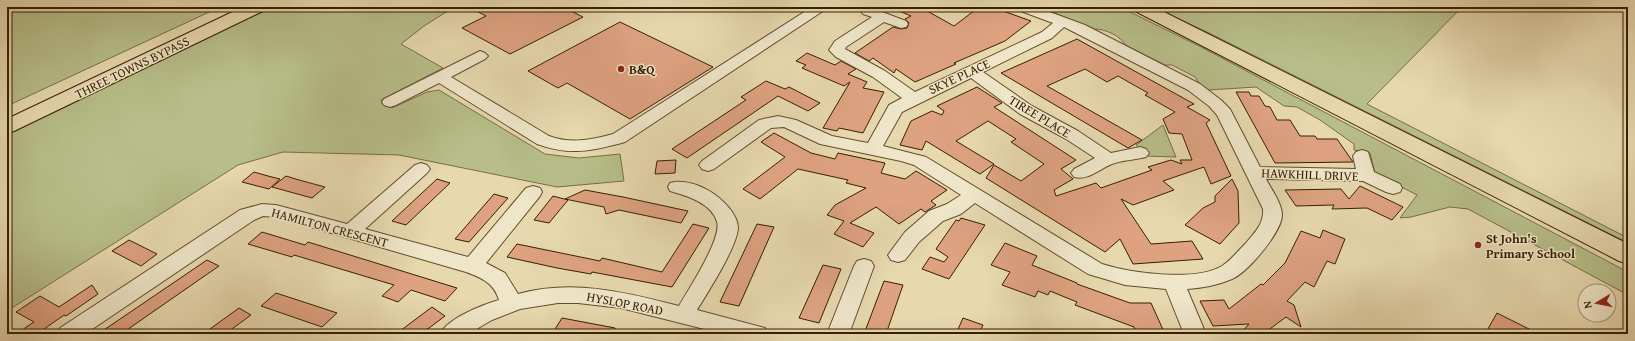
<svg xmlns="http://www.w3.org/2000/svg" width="1635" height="341" viewBox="0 0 1635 341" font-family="'Gentium Book Plus',serif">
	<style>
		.green { fill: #b7be89; stroke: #776e44 }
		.building { fill: #dea281; stroke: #371f00 }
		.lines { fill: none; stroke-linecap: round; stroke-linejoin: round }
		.street-casing { stroke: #634d2c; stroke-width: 2 }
		.primary-casing { stroke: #371f00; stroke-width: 2 }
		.highway-casing { stroke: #371f00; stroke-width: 2 }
		.street { fill: #efe6ca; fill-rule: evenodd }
		.primary { fill: #e7d8ae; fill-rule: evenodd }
		.highway { fill: #e7d8ae; fill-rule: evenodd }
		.poi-dot { fill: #8f2418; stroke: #efe6ca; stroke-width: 1.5 }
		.labels { text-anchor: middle; stroke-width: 3; stroke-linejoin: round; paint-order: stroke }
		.street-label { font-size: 13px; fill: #371f00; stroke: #efe6ca }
		.poi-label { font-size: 13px; font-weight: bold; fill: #371f00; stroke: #efe6ca; text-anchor: start }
	</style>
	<rect width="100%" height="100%" fill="#e7d8ae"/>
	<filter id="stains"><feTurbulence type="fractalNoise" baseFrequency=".005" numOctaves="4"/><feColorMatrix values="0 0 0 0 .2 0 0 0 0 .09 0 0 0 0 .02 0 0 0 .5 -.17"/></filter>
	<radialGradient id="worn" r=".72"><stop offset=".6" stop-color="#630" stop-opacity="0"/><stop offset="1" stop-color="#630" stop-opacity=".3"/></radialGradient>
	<g class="green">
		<polygon points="15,7 220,7 7,106 7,23"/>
		<polygon points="271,7 454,7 424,26 401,44 443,68 381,100 392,108 427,92 439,90 545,154 579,158 620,154 624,181 557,187 399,155 283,152 238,165 7,311 7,135"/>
		<path d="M 1039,7 L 1120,7 L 1199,46 L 1628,272 L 1628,295 L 1468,209 L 1450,207 L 1411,217 L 1400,218 L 1417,195 L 1375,173 L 1370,153 L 1354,150 L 1354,144 L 1320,120 L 1297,107 L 1284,106 L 1256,87 L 1208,90 L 1199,83 L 1195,77 L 1172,65 L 1165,65 L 1125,45 C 1121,36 1105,29 1095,29 Z"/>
		<polygon points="1152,7 1462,7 1367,104 1628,238 1628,243 1209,33"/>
		<polygon points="1163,125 1176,157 1145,156 1136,145"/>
	</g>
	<g class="building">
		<polygon points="469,7 563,7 583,17 510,54 462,28 486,16"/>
		<polygon points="890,7 920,7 954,26 979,7 992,7 1031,21 1005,41 954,63 956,64 915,82 896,69 894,73 873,58 869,61 855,53 893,27 901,29 907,28 909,23 905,19 911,16"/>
		<polygon points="620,22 713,67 630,119 567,83 558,88 528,71"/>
		<polygon points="1077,39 1194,104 1187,107 1210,120 1206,123 1231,176 1211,184 1204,167 1163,181 1174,190 1133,205 1121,199 1151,244 1192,241 1203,259 1133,264 1120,239 1105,252 986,178 994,165 1021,181 1044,164 1011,142 1016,139 988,121 956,141 994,164 980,174 926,141 922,150 900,145 911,121 932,111 942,115 944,111 937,106 977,87 1002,103 994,107 1076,160 1061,169 1073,179 1054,190 1056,196 1096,183 1101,188 1152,170 1148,167 1171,160 1182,164 1180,160 1192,160 1182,134 1169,133 1163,119 1175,112 1145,95 1148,93 1118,76 1107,82 1085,69 1047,86 1142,140 1128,148 1001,73"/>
		<polygon points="807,53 835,65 841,61 856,69 848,74 867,82 863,88 884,92 863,133 839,128 837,131 823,128 850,82 844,86 802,68 806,65 796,61"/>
		<polygon points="766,81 785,89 789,87 820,103 808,111 778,96 687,158 672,149 746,100 741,97"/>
		<polygon points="1236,92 1249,92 1251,96 1259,96 1265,106 1270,107 1277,120 1290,120 1300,136 1315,136 1317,139 1337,139 1353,162 1275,163"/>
		<polygon points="774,133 811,153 835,159 838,153 885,163 881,173 905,179 916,171 947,190 931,201 936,205 925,212 921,209 899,224 876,207 850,223 874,233 863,247 834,234 844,221 827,215 835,205 866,188 846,183 848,180 798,169 760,199 743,189 785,157 761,142"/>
		<polygon points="676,160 675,173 655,174 657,161"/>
		<polygon points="254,172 268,176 280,179 269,189 242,182"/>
		<polygon points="286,176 299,180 325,187 312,198 272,187"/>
		<polygon points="437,179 450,183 406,225 392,221"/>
		<polygon points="1232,179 1238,191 1239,223 1220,244 1185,225 1203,208 1215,202 1215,196"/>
		<polygon points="1360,186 1403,207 1392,220 1367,208 1332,209 1334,205 1296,206 1285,190 1341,189 1349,199"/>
		<polygon points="585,190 623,197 688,211 681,223 619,210 606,214 604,207 565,199"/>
		<polygon points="494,194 508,198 469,242 455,239"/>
		<polygon points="553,196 568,200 549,223 534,220"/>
		<polygon points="961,218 985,225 949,279 922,269 930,257 944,262 948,257 936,249 956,220 959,221"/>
		<polygon points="693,224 709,228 672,287 592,272 591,274 557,268 507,257 517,244 600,261 602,258 662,272"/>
		<polygon points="757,224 774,227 739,306 720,302"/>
		<polygon points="1323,230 1345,239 1335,264 1327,261 1314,287 1305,282 1287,301 1294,305 1301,327 1286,317 1263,334 1240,334 1249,324 1213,326 1200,301 1224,300 1229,309 1261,284 1263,285 1285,263 1301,231 1320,238"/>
		<polygon points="262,232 305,245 308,242 457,288 445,301 411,290 398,302 382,296 394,285 294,255 292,257 248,244"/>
		<polygon points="129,240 157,254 141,266 112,251"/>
		<polygon points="1005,243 1037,256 1032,265 1077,283 1077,284 1130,303 1151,303 1165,334 1137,334 1134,327 1075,305 1077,302 1050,291 1048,295 1038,291 1035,297 1002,285 1010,272 991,265"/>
		<polygon points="207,260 219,266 121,334 98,334"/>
		<polygon points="823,265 841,269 819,323 799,318"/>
		<polygon points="884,281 903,285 886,334 864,334"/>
		<polygon points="92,285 98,294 66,316 64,315 37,334 16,334 34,322 16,312 40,296 59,307"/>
		<polygon points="276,293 319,307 337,313 322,327 261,306"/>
		<polygon points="432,307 445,316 421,334 396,334"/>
		<polygon points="239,308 251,315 225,334 203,334"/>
		<polygon points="1497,313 1539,334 1485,334"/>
		<polygon points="562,318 615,328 615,334 552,334"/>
		<polygon points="963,318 983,325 979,334 956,334"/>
	</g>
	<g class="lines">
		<g class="street-casing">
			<g id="street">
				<path d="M 812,7 L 829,7 L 625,142 C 592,151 570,156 537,144 L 439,83 L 396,105 L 390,107 L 384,105 L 382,102 L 384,99 L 480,51 L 485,53 L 488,56 L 485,59 L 451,77 L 549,136 C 570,144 592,140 613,134 Z"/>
				<path d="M 869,7 L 906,21 L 908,24 L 906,27 L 901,28 L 884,22 L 846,47 L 845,49 L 885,71 L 915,92 L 1042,32 L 1053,23 L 1018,10 L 1016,7 L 1036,7 L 1085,25 L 1200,84 L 1221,100 L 1230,109 L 1260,167 L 1356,169 L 1353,156 L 1356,152 L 1362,150 L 1368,152 L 1374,172 L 1400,184 L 1402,188 L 1400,192 L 1393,194 L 1386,192 L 1363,181 L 1266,179 C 1271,189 1282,203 1282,215 C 1282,232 1247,273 1232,279 C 1218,285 1202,288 1187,289 L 1206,334 L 1184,334 L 1166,289 L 1125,285 L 1088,274 L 975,203 L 961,214 L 943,221 L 919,242 L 905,260 L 898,262 L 891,260 L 888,255 L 905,232 L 929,211 L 947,204 L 961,195 L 914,165 L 901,161 L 820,144 L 784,127 L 771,128 L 714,169 L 708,171 L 702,169 L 699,165 L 702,161 L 759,120 L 778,116 L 796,120 L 832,136 L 868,143 L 889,105 L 902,98 L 873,77 L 836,57 L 829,50 L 835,41 L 872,17 L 863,14 L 861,11 L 863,8 ZM 1064,27 L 1188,90 L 1209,106 L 1217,115 L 1263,209 C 1264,224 1255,232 1246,243 C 1238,251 1231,260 1222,266 C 1196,282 1130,273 1102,264 L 926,157 L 883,146 L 902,112 L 971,78 L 1020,114 L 1066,139 L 1095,158 L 1074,169 L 1071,173 L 1074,177 C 1088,181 1099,169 1112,164 C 1122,160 1135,160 1146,157 L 1149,153 L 1146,149 L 1140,147 L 1111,153 L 1078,131 L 1032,106 L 983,72 L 1052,38 Z"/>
				<path d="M 421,163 L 427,165 L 430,169 L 427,173 L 365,229 L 468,257 L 526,188 L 533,186 L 540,188 L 542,192 L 540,196 L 486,263 L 505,273 L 518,294 C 572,279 625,292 679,306 C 688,290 722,239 717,222 C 712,203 687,196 670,191 L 668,187 L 670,183 C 683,179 700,185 711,192 C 722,199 738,214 738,228 C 737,247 708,292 697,310 L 765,328 L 768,334 L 724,334 L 621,308 L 578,303 L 558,303 L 520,309 L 492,320 L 468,334 L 440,334 C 448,318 482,305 499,300 C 494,283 482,278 466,272 L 276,217 L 263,216 L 254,220 L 85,334 L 57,334 L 60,328 L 240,210 L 262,204 L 276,205 L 347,224 L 415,165 Z"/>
				<polygon points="864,259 871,261 874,266 849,334 827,334 854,266 857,261"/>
			</g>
		</g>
		<g class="primary-casing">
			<polygon id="primary" points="1132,7 1154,7 1628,244 1628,264 1619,261 1135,11"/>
		</g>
		<g class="highway-casing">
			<polygon id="highway" points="243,7 266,7 263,11 14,131 7,133 7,119"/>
		</g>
		<use href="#street" class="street"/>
		<use href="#primary" class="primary"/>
		<use href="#highway" class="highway"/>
	</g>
	<g class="poi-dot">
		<circle cx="621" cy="69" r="4"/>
		<circle cx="1478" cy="245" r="4"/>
	</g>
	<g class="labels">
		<g class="street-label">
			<text transform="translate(132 67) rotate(-26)" y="5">THREE TOWNS BYPASS</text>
			<text transform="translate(959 76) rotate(-25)" y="5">SKYE PLACE</text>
			<text transform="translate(1040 116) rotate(31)" y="5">TIREE PLACE</text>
			<text transform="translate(1310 174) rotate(2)" y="5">HAWKHILL DRIVE</text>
			<text transform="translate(330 227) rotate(15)" y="5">HAMILTON CRESCENT</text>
			<text transform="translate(625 303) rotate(11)" y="5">HYSLOP ROAD</text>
		</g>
		<g class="poi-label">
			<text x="629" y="74">B&amp;Q</text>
			<text x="1486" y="243">St John's<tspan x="1486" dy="15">Primary School</tspan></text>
		</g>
	</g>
	<rect width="1635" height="341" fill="none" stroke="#e7d8ae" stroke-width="24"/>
	<rect x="8" y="8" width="1619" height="325" fill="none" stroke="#371f00" stroke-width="2"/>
	<rect x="12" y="12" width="1611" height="317" fill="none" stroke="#371f00"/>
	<g transform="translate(1597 303) rotate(260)"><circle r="19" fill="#efe6ca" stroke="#a59679"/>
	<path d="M0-3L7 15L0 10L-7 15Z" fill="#8f2418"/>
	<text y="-6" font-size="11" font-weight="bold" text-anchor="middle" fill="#371f00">N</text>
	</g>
	<rect width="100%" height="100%" filter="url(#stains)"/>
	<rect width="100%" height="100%" fill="url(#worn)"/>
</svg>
